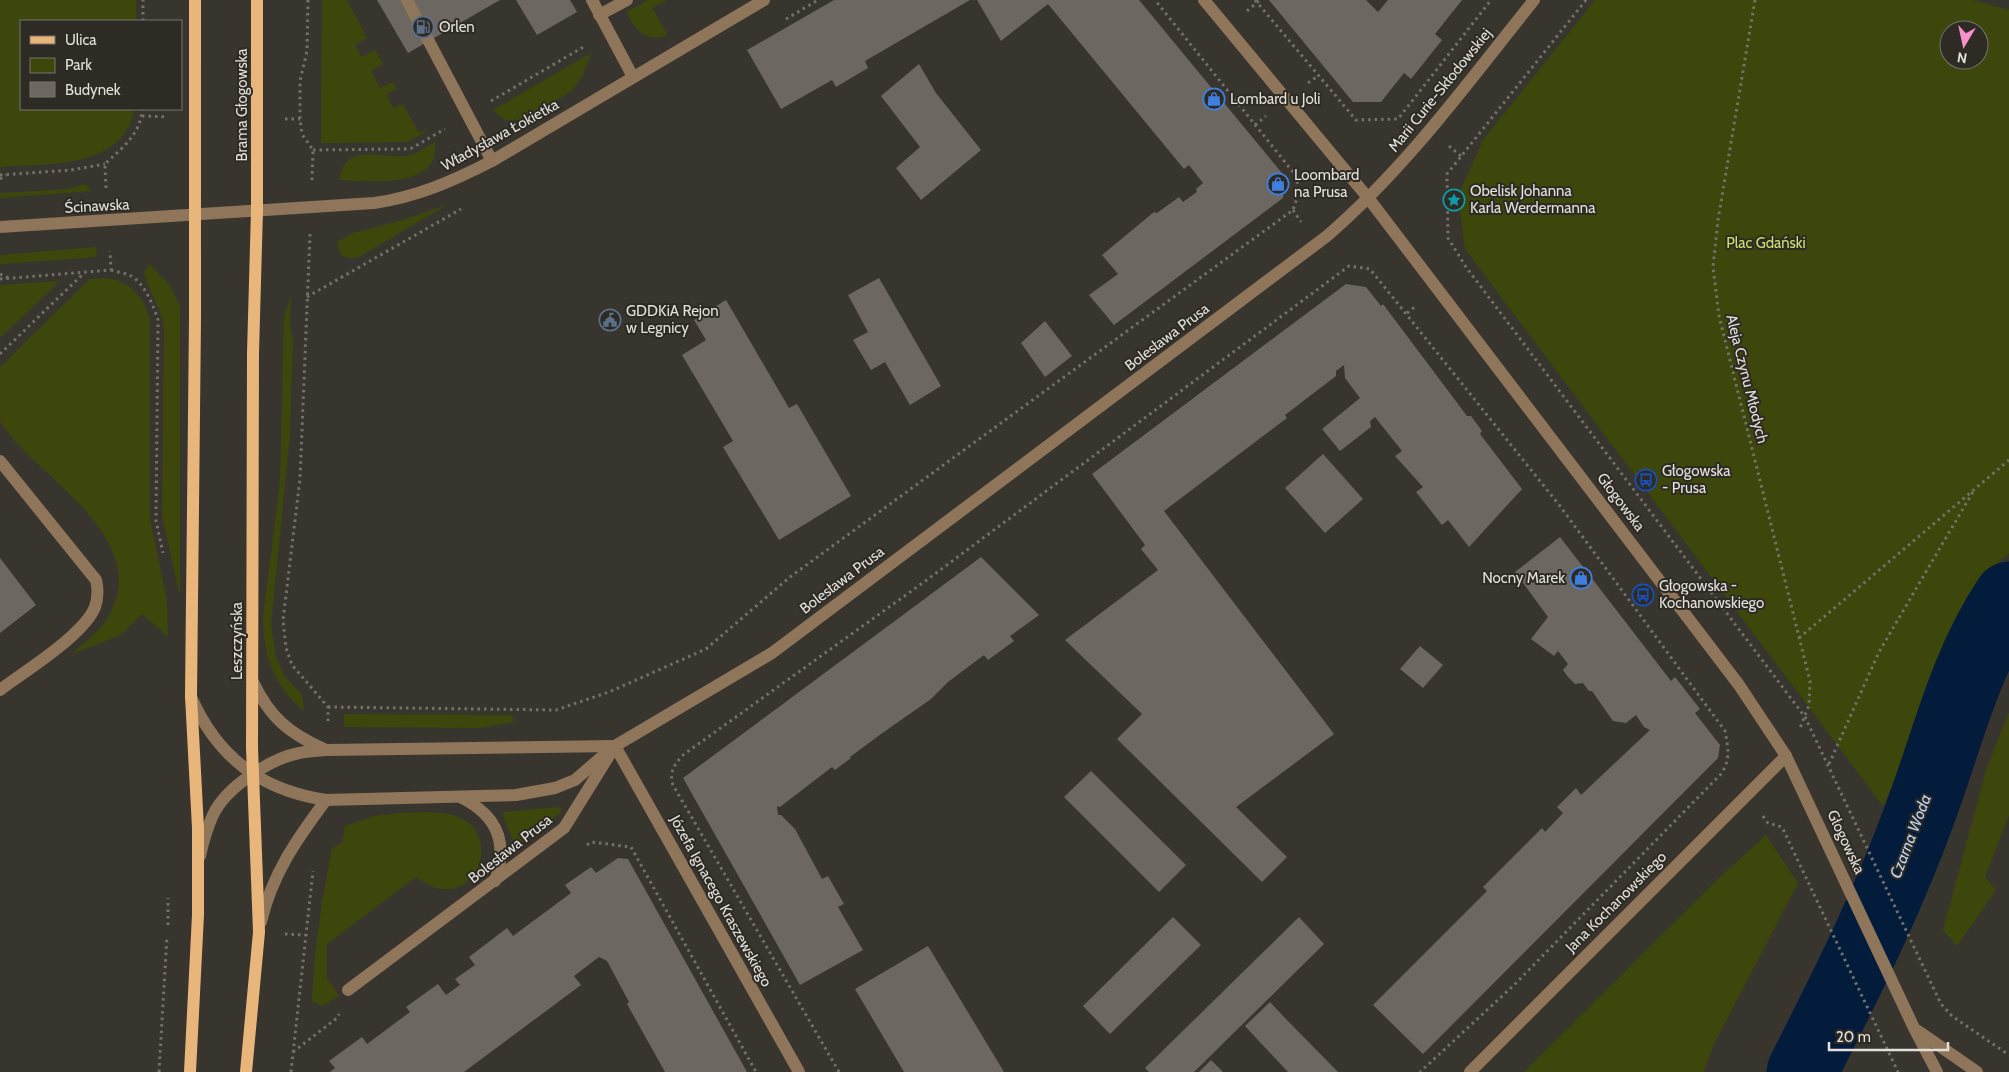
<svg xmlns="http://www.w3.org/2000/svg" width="2009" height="1072" viewBox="0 0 2009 1072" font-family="Cabin,sans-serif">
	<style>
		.green { fill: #3d470c; fill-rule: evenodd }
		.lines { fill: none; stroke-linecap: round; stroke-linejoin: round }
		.river { stroke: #041c3b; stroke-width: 71 }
		.building { fill: #6c6861 }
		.path { stroke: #74716b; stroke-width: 3; stroke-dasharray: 2.5 4; stroke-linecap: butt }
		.minor { stroke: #8f765b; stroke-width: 12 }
		.major { stroke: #e8b57b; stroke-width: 12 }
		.labels { text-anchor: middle; stroke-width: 4; stroke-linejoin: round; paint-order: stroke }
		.poi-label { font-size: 15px; fill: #e3e0dc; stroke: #2e2a24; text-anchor: start }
		.street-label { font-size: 15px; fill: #e3e0dc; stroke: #2e2a24 }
		.park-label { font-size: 15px; fill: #cae16f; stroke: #2e2a24 }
		.water-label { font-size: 16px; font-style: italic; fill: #bfd9fc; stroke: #2e2a24 }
	</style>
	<rect width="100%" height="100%" fill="#38352e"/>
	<g class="green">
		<path d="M 0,0 L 136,0 L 136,21 L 21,21 L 21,109 L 134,109 C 124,170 47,163 0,167 Z"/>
		<polygon points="322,0 347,0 367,38 355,45 362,57 375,50 383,64 371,71 380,88 393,82 397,89 386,94 393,108 403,104 419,133 426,129 427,131 407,142 321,143"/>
		<path d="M 648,0 L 667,0 L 652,8 L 668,35 C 649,43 633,30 627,12 Z"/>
		<path d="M 1595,0 L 1972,0 L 2009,10 L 2009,553 L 1996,564 L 1883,806 L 1465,249 L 1458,196 L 1483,140 ZM 1949,30 L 1979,30 L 1979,60 L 1949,60 Z"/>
		<polygon points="591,53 583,75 572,91 522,120 505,120 493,110"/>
		<path d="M 435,142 C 441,190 370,181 339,180 C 346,141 379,159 407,156 C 417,154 426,147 435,142 Z"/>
		<polygon points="85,184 92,191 0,198 0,193 68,189"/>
		<polygon points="449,204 357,258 347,258 341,255 337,242 353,233 406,219"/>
		<polygon points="96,247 97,257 0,264 0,255"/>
		<path d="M 149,264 L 169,284 L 180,306 L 180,596 L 162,516 L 164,331 C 162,306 150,296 144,273 Z"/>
		<path d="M 104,278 C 129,280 144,296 150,320 L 150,519 L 167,601 L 168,637 L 142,614 L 121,635 L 72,654 C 83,643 99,632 107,619 C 146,556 79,503 37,463 C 28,455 4,431 0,420 C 0,410 0,379 0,367 L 90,279 Z"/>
		<polygon points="60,281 0,338 0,285"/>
		<path d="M 291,295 L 290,325 L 293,340 L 290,435 L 271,624 L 276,657 L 285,677 L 302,695 L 304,711 C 274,686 263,656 263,617 L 280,482 L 284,317 Z"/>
		<polygon points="2009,712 2009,815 1985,877 1996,890 1957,946 1943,930 1986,770"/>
		<polygon points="344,714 512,715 514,722 480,728 344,727"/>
		<polygon points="558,807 562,809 560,813 521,843 513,841 503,816 504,812"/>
		<path d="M 400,813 C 418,813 441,810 458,817 C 498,832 483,895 440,889 C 431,887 424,882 416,877 L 327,944 L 327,978 L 339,996 L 322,1006 L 312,1001 C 314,949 322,899 332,848 L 342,843 L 345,826 L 374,816 Z"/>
		<polygon points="1766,835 1798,883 1713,1046 1704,1072 1524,1072 1718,879"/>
	</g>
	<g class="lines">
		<path class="river" d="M 1802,1072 C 1843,991 1884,910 1916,824 C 1946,747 1962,667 2009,597"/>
	</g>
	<g class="building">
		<polygon points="377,0 500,0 408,53"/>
		<polygon points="516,0 570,0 577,12 537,35"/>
		<polygon points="834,0 970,0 865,61 868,68 836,87 832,80 781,109 747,50"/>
		<polygon points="977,0 1139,0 1286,178 1283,198 1114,325 1089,295 1118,274 1102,255 1154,212 1157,213 1179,197 1183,202 1197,192 1196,189 1203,183 1189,165 1184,169 1048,4 1001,41"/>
		<polygon points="1269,0 1366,0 1378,12 1388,0 1462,0 1435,34 1442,40 1411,79 1404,73 1381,102 1353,102"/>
		<polygon points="919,64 936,93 981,150 921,200 896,168 920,147 881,96"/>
		<polygon points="879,278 941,386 910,405 885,362 871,370 853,340 868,332 848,295"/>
		<polygon points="1346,284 1366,287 1381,306 1383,304 1467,416 1471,416 1482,431 1480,434 1522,489 1469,547 1448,520 1442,525 1416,492 1423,487 1395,456 1402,451 1375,417 1370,421 1371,427 1340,451 1322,429 1360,398 1345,378 1344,365 1336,371 1336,376 1285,415 1287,418 1164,511 1334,734 1236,807 1287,857 1262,882 1117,739 1142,714 1065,640 1158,570 1141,549 1145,545 1092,474"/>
		<polygon points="726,300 789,408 797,404 851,496 779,540 723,447 733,441 682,355 706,340 694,320"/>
		<polygon points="1045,321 1072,356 1045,377 1021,343"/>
		<polygon points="1323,454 1363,499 1325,533 1285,488"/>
		<polygon points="1560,537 1671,681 1675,677 1700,709 1695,713 1720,745 1718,758 1423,1054 1373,1005 1487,891 1483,887 1542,828 1545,832 1563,813 1557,807 1576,788 1581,795 1650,730 1644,727 1636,715 1626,723 1613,721 1592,691 1589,691 1583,683 1575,684 1568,677 1563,670 1568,664 1558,651 1554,656 1531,639 1548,617 1515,572"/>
		<polygon points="981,557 1039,615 1010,636 1014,641 988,660 984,655 948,682 931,699 881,734 850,757 851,758 835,770 832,767 780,807 777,806 778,815 781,815 795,829 822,879 828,876 844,904 838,907 863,950 800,985 683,778"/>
		<polygon points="0,558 36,605 0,633"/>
		<polygon points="1420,646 1443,665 1423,688 1400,669"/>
		<polygon points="1091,771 1186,865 1159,892 1064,797"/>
		<polygon points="618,858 628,859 747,1072 665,1072 627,1004 629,1002 607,961 599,957 574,976 581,985 464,1072 330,1072 335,1068 329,1061 362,1037 367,1044 410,1012 406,1007 438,984 446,995 460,985 455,979 475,965 469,957 507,928 513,936 571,893 565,885 591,867 596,873"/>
		<polygon points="1173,917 1201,945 1110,1034 1083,1006"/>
		<polygon points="1299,917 1324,944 1194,1072 1149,1072 1145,1068"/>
		<polygon points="928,946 1004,1072 904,1072 855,989"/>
		<polygon points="1270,1002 1283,1016 1338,1072 1288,1072 1258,1040 1245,1026"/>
		<polygon points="1211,1060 1223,1072 1199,1072"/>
	</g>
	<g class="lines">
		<g class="path">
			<polyline points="308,0 307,51 300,81 300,119 302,134 313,150 312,180"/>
			<polyline points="1255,0 1356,120 1398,119 1491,0"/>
			<polyline points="1586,0 1447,174 1448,238 1466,267 1805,717 1941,1004 1952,1016 2009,1055"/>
			<polyline points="1755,0 1718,220 1713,267 1719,316 1810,681 1809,705 1800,728"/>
			<polyline points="1247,11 1260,0"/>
			<polyline points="786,19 818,0"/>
			<polyline points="143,21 143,0"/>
			<polyline points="1308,83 1318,76"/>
			<polyline points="491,101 585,46"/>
			<polyline points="142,116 168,117"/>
			<polyline points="285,119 300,119"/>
			<polyline points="1255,125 1266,116"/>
			<polyline points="1449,146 1461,156"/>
			<polyline points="313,150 405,149 412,148 445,129"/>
			<polyline points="0,175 71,170 105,164"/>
			<polyline points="0,179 6,175"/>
			<path d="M 106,188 L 105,164 C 122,148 141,134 142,109"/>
			<polyline points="1293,210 1301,222"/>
			<polyline points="310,234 300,479 283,620 286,648 292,665 328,707 328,721"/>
			<path d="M 111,270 C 117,272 125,273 131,276 C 145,284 153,305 158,320 L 156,521 L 163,553"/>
			<polyline points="0,274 9,278"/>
			<polyline points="0,279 111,270 110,251"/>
			<polyline points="307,297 461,209"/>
			<polyline points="1407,313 1416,306"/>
			<polyline points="0,354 83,274"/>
			<polyline points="1799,638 2009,460"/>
			<polyline points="328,707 556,710 609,692 706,649 790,577 1293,210 1298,195 1297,177 1155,0"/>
			<polyline points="1829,764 1879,652 1974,490"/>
			<polyline points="1763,816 1768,823 1782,827 1898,1072"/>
			<polyline points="587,845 591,842 631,847 756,1072"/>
			<polyline points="168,925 168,898"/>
			<polyline points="285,934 305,935"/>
			<polyline points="293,1052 337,1018 339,1014"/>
			<polyline points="159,1072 167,936"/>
			<polyline points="291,1072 313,871"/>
			<path d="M 839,1072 L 673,785 C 669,772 674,765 683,755 L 924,582 L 1349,266 L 1370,269 L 1560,506 L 1725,731 C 1728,748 1731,759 1721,774 L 1513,986 L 1420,1072"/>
		</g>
		<g class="minor">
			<polyline points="407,0 492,161"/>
			<polyline points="592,0 633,77"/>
			<polyline points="1204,0 1369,199 1739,685 1786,756 1914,1028 1937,1072"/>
			<polyline points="599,15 627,0"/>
			<path d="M 0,227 L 374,203 C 417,197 453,181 492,161 L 764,0"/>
			<path d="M 0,461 L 96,580 C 98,588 98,598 95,607 C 84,635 25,671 0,690"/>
			<path d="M 253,682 C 270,717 288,733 324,749"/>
			<path d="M 191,697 C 218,758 261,790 326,800 L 516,795 L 555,788 L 575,780 L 605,754"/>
			<polyline points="615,746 799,1072"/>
			<path d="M 462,798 C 498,816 508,844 495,881"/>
			<path d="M 200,856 C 203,842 207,828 213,815 C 226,787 270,759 299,753 C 308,751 317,751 326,750 L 615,746"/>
			<path d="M 261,922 C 272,874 297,839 326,800"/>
			<path d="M 348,990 L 564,828 L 615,746 L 772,653 L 1327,236 C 1407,167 1468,82 1534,0"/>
			<polyline points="1918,1031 1977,1072"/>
			<polyline points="1470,1072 1786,756"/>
		</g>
		<g class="major">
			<polyline points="190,1072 198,915 198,828 191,696 195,319 195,0"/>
			<polyline points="246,1072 259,932 252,748 253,353 257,210 257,0"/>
		</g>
	</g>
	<defs>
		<g id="fuel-ring" transform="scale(1.125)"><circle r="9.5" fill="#2e2a24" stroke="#5c6f8a" stroke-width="1.5"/><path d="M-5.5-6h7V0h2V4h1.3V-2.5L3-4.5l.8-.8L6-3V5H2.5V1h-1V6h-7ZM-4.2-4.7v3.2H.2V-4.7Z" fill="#5c6f8a"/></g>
		<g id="shop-ring" transform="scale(1.125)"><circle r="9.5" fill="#2e2a24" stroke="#3f7fe0" stroke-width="1.5"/><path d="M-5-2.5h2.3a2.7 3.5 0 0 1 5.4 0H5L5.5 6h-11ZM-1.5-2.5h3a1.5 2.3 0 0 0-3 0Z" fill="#3f7fe0"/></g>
		<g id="sight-ring" transform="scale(1.125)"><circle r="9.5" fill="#2e2a24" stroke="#0f9aa8" stroke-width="1.5"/><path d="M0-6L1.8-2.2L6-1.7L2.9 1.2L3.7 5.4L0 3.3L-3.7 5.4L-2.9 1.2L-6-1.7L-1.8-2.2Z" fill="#0f9aa8"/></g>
		<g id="civic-ring" transform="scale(1.125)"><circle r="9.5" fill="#2e2a24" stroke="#5c6f8a" stroke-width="1.5"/><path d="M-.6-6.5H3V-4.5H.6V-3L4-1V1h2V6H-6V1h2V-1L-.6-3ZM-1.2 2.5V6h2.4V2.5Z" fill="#5c6f8a"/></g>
		<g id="bus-ring" transform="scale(1.125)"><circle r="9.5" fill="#2e2a24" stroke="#1a4fb4" stroke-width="1.5"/><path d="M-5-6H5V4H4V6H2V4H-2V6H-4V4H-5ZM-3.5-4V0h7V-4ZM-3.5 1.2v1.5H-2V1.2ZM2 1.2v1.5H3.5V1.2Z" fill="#1a4fb4"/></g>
	</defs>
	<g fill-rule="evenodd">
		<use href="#fuel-ring" x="423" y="27"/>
		<use href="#shop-ring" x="1214" y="99"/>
		<use href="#shop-ring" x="1278" y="184"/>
		<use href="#sight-ring" x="1454" y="200"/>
		<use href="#civic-ring" x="610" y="320"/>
		<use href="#bus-ring" x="1646" y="480"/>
		<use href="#shop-ring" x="1581" y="578"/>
		<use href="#bus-ring" x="1643" y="595"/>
	</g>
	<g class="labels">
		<g class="poi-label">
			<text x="439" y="32">Orlen</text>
			<text x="1230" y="104">Lombard u Joli</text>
			<text x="1294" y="180">Loombard<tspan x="1294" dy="17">na Prusa</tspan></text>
			<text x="1470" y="196">Obelisk Johanna<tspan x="1470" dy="17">Karla Werdermanna</tspan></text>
			<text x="626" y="316">GDDKiA Rejon<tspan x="626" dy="17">w Legnicy</tspan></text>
			<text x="1662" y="476">Głogowska<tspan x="1662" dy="17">- Prusa</tspan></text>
			<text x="1565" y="583" text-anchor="end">Nocny Marek</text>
			<text x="1659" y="591">Głogowska -<tspan x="1659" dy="17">Kochanowskiego</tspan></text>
		</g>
		<g class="street-label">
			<text transform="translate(1440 90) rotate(-51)" y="5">Marii Curie-Skłodowskiej</text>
			<text transform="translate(242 105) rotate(-90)" y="5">Brama Głogowska</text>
			<text transform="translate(500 135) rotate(-29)" y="5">Władysława Łokietka</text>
			<text transform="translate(97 206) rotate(-3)" y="5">Ścinawska</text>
			<text transform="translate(1167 337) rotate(-37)" y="5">Bolesława Prusa</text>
			<text transform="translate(1747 379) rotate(76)" y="5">Aleja Czynu Młodych</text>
			<text transform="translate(1621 502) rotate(53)" y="5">Głogowska</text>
			<text transform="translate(842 580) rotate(-37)" y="5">Bolesława Prusa</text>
			<text transform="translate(237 641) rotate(-90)" y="5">Leszczyńska</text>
			<text transform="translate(1846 842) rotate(65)" y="5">Głogowska</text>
			<text transform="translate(510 849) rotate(-38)" y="5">Bolesława Prusa</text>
			<text transform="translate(721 901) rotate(61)" y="5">Józefa Ignacego Kraszewskiego</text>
			<text transform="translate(1616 902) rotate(-45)" y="5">Jana Kochanowskiego</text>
		</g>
		<g class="park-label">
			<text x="1766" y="248">Plac Gdański</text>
		</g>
		<g class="water-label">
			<text transform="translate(1910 836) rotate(-69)" y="6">Czarna Woda</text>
		</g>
	</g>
	<rect x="20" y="20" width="162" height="90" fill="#2e2a24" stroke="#76736e"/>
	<rect x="30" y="36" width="25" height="8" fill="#e8b57b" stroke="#76736e"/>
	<text x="65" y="45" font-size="15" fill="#e3e0dc">Ulica</text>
	<rect x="30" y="58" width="25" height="15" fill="#3d470c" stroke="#76736e"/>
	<text x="65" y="70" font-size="15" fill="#e3e0dc">Park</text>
	<rect x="30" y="82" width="25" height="15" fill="#6c6861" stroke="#76736e"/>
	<text x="65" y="95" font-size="15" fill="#e3e0dc">Budynek</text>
	<g transform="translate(1964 45) rotate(189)"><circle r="24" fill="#2e2a24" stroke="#76736e"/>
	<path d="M0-4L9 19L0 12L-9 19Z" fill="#f890cb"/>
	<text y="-8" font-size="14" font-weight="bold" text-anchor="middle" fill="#e3e0dc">N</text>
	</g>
	<path d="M1829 1042v8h119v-8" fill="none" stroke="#e3e0dc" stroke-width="2.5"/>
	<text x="1836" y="1042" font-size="15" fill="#e3e0dc" stroke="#2e2a24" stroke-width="4" paint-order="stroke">20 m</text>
</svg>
